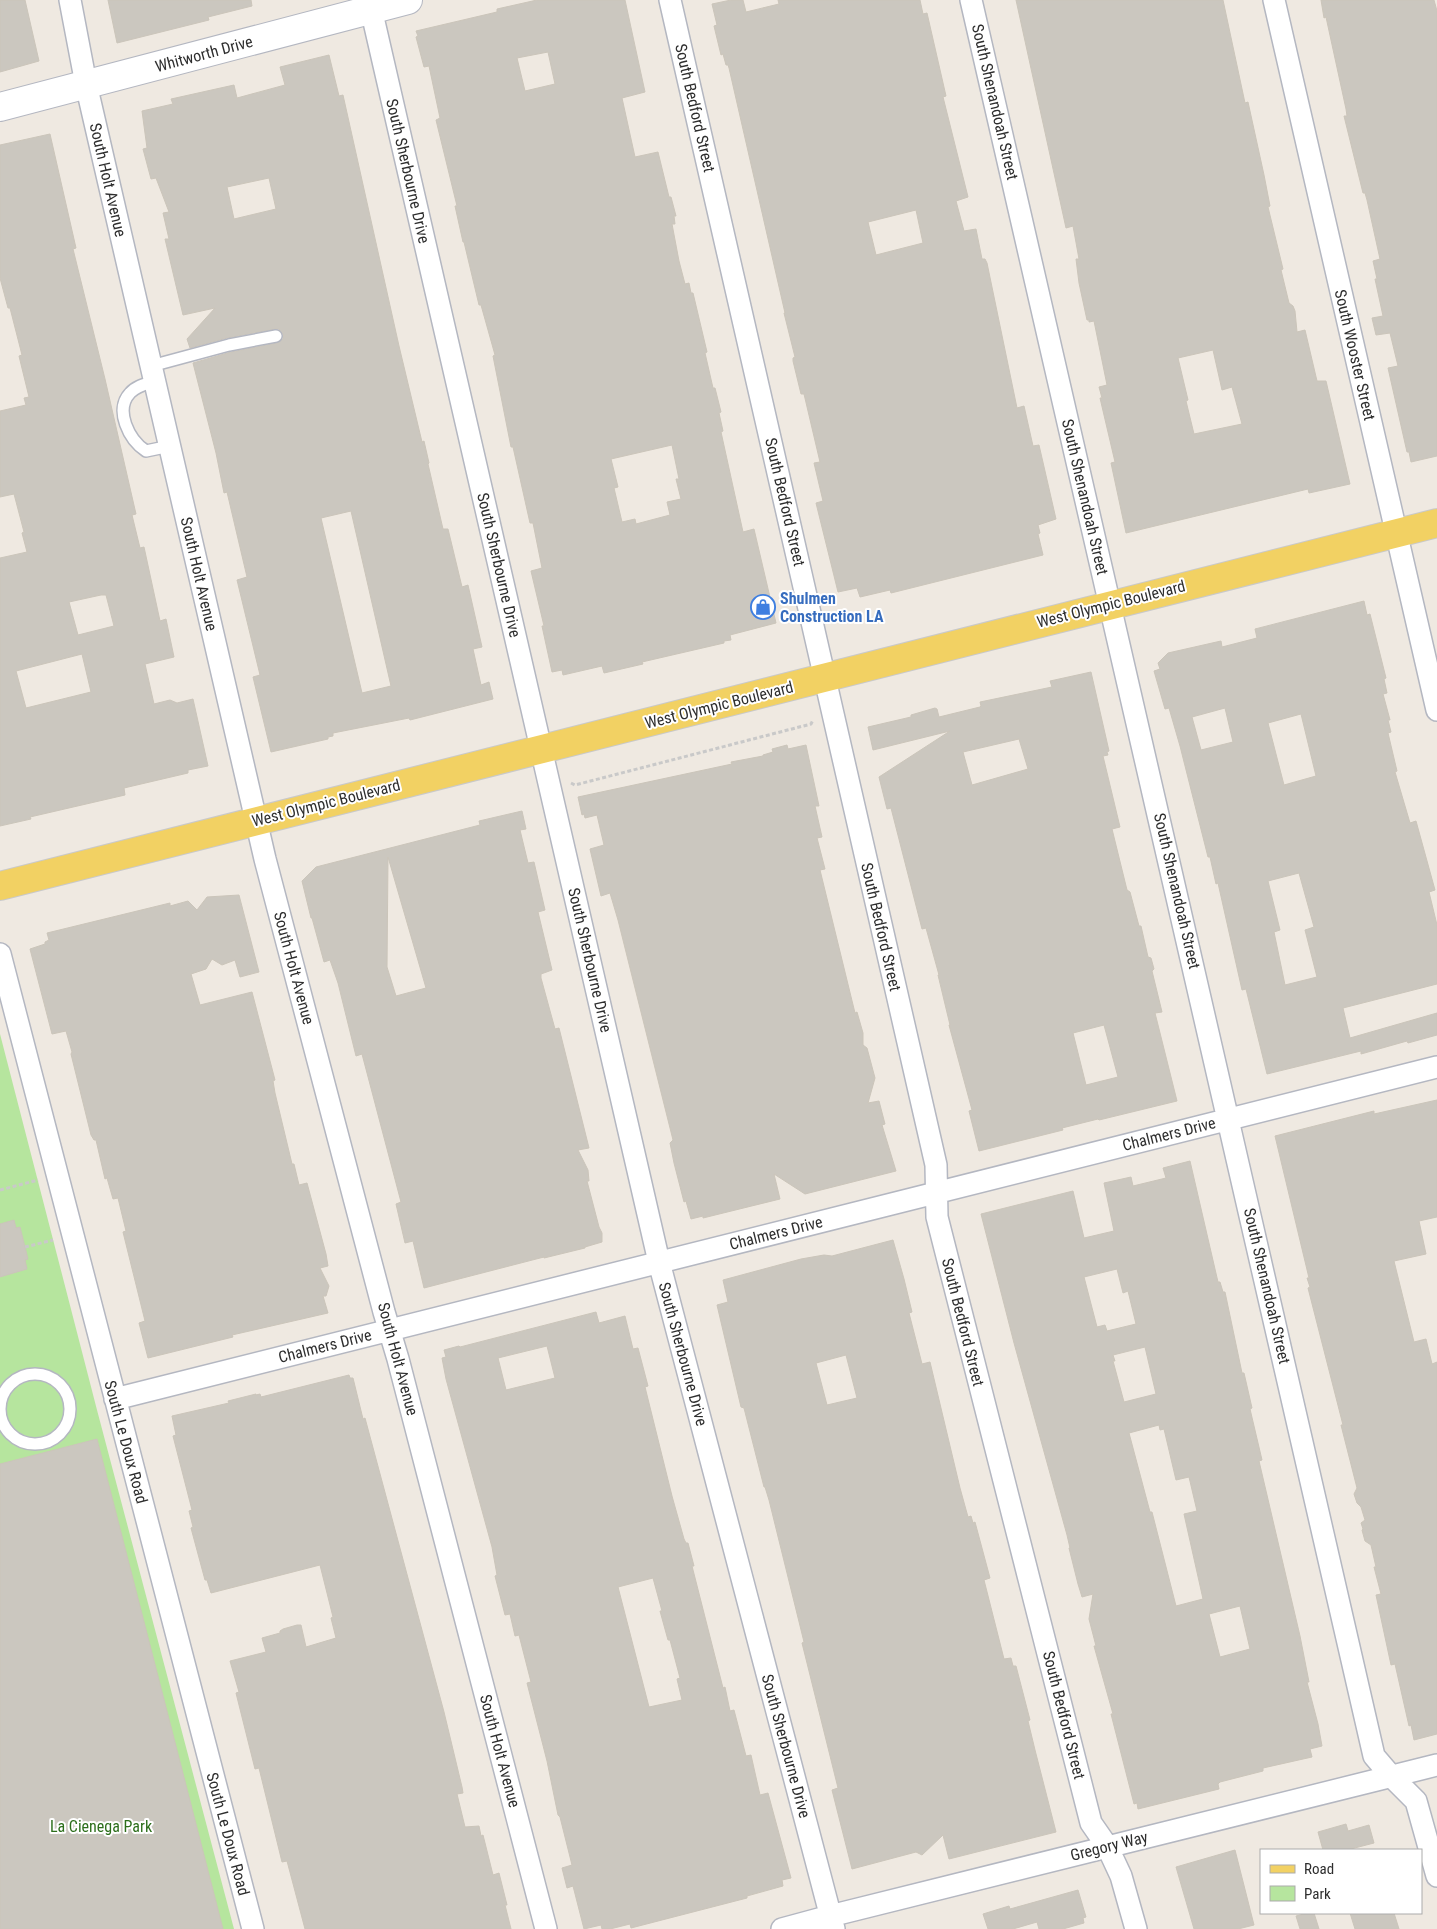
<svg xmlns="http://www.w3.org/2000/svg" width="1437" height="1929" font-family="'Roboto Condensed',sans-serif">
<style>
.green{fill:#b6e59e}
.building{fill:#cbc7bf;stroke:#cbc5ba;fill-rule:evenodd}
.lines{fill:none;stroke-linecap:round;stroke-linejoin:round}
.service-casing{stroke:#b4b7c1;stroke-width:14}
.minor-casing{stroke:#b4b7c1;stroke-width:24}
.tertiary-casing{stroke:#b4b7c1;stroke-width:30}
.primary-casing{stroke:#c9c9c9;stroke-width:30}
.path{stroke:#c9c9c9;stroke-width:3;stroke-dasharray:4 2.5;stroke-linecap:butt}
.service{stroke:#fff;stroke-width:11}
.minor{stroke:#fff;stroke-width:21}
.tertiary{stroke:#fff;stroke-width:28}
.primary{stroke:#f2d163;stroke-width:28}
.labels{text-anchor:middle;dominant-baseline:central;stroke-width:4;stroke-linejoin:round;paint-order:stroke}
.street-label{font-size:16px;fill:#2e2e2e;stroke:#fff}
.shop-label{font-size:16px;font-weight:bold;fill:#366cbe;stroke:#fff;text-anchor:start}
.park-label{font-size:16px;fill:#2c6e1b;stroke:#fff}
</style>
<rect width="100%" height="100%" fill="#efe9e1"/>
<path class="green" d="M0,1034L97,1410L234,1929H0Z"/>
<path class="building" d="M0,0H25L39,61L0,72Z
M108,0H251L252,6L208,17L209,20L117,43Z
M537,0H625L645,92L622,98L635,157L658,152L669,197H671L676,216H674L675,224H672L679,261L685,284L689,283L691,293H693L707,352L705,353L713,388H715L721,412L719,413L723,431L721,432L743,532L754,529L776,623L730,635L731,640L724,641V643L642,662L643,664L604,673L602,666L563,675L562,670L552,672L542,626H544L531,571L542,568L533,523H530L513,447H511L493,356L495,355L481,305H479L464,242H463L455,206H457L436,120L440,118L429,66L424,67L416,37L418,36L416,31L497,12V9ZM548,52L555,84L525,91L517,58ZM672,445L679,479H676L681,499L667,502L670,515L636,524L635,519L622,522L614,488L618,487L611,459Z
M731,0H743L746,12L779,4L778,0H920L923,14L927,13L946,96L943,97L968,197L956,201L964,231L976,229L982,259H985L987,263L1017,408L1024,406L1033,446L1039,445L1056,519L1038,525L1040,533L1038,534L1043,555L891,593L890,590L860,597L857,588L838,592L816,503L823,501L814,463L820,462L804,394H801L793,361V358L795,357L784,313H785L729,68L728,65H726L723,54L721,55L714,26L717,25L712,4ZM916,210L923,243L876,255L868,222Z
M1016,0H1223L1245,103L1248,102L1264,175L1270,206L1268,207L1283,269L1281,270L1289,303L1293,306L1295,311L1297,332L1305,330L1317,381H1326L1350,484L1309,493L1308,489L1126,533L1111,463L1115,462L1100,398H1102L1099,387L1107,385L1094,321L1089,322V320H1087L1079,283L1076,259H1079L1073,226L1066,228ZM1213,350L1222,390L1232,387L1242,424L1194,434L1186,401L1188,400L1178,358Z
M1321,0H1434L1437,11V456L1411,462L1409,452H1407L1388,368L1398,366L1390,333L1376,335L1372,318L1383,316L1375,279H1377L1373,261L1380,259L1367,200L1365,193H1363L1344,116H1347L1346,109L1326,17L1324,18Z
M329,55L339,96L343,95L399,346L422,442L424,441L429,463L428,464L443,529H448L462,587L468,585L482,647L473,649L481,685L489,682L493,699L410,720L409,718L333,733V736L328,737V739L271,752L253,677L260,675L237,580L247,577L227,492L224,493L216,453L193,363L231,352L277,343L283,339V334L279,329H275L227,338L190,348L187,339L215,308L183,315L165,239H169L163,213L169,212L156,178L151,179L143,149L147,148L142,111L173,104L171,99L234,85L237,98L285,85L280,67ZM269,178L276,209L234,219L227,187ZM351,511L391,686L362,693L321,518Z
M50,134L76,248L73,249L105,379L136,514L132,515L140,548L144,547L160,621L166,619L174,657L145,664L154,704L170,700L177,703L193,699L208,766L188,770V773L124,788L125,795L30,817L31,819L0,826V558L27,552L22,533L24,532L14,494L0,497V411L26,405L24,398L29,397L19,356L22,355L10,308H8L0,278V145ZM101,595H106L114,626L78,635L69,602ZM82,654L91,692L26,708L16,671Z
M1364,601L1367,615L1370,614L1386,678L1384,679L1387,693L1383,694L1390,720H1388L1391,732L1388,733L1397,771L1395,772L1410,823L1416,821L1435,890L1429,892L1437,925V984L1343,1008L1350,1038L1437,1013V1035L1408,1043L1407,1041L1361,1054V1051L1267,1074L1246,989L1242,990L1218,883L1216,884L1210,857H1208L1180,746L1169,708L1165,709L1154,671L1160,669L1158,663L1168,653L1221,641L1222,647L1257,638L1255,629ZM1225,708L1233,742L1201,750L1192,717ZM1301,714L1316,776L1284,785L1268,723ZM1299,873L1314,927L1305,930L1317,977L1285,985L1274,932L1280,930L1268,881Z
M1091,672L1109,751L1107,752L1108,755L1103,756L1120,827L1112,829L1127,890L1130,892L1139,926H1141L1148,957L1151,958L1154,969L1152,971L1162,1012L1155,1013L1177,1101L1099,1120L1098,1119L1062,1128L1063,1130L979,1151L969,1111L972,1110L949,1025H950L938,975H939L926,928L922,929L891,808L887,809L879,777L950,731L873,750L868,727L911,717V715L935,708L937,709L939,717L980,707L981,706L980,702L1052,687L1050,681ZM1019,739L1028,769L972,785L963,752ZM1104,1025L1118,1077L1086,1085L1073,1033Z
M787,745L788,749L806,745L819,806H815L822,837L817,838L825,869L820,870L855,1013L857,1012L863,1033V1045L867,1048L875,1078L868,1103L879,1101L885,1124L882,1125L896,1171L805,1194L774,1174L780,1199L703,1218V1216L691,1219L686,1201L684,1202L674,1163L670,1143L673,1140L618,920L610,893L601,896L590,849L604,845L597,815L585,818L584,814L582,815L578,797L732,764L731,762L763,756V755L773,752L772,749Z
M522,811L526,829L520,830L528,863L534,862L545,910L538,912L552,970L541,974V978L555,1029L559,1028L589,1148L578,1150L588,1170L589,1181H587L599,1227L602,1233V1242L585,1247V1248L544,1258V1257L424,1288L413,1241L405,1243L396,1204L401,1202L362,1054L356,1056L338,983L330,960L324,962L312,918H311L302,881L316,867L480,825L479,821ZM388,857L426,988L396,996L387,967Z
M239,895L259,972L240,977L235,960L222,965L212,959L206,969L191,974L200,1005L252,992L275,1080L273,1081L275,1093L292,1164H294L299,1185L307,1183L326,1254L328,1266L320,1268L329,1286L326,1296H323L328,1313L232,1335L233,1337L148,1358L139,1323L145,1321L123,1232L126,1231L118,1198L113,1199L107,1178L105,1179L96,1140H94L91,1135L71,1054L72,1052L66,1031L52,1034L30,949L45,944V942L49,940L47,933L170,903V906L188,901L197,910L207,897Z
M1437,1100V1217L1419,1221L1426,1254L1394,1261L1414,1342L1426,1339L1432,1364L1437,1362V1734L1414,1740L1411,1725L1409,1726L1395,1664L1391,1665L1376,1595L1381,1594L1374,1567H1376L1371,1545L1365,1541L1362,1530L1363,1529L1361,1523L1365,1520L1361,1507L1357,1503L1354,1494L1357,1488L1341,1425H1343L1308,1288L1310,1287L1307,1278H1309L1275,1136L1374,1111V1114Z
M1190,1161L1218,1282H1220L1223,1292H1225L1242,1373H1244L1252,1408L1250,1409L1262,1460L1259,1461L1300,1636L1309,1682H1307L1318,1724L1322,1746L1310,1749L1312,1757L1263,1768V1771L1220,1782L1218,1784L1219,1789L1138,1809L1137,1803L1134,1804L1111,1714H1113L1094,1646H1096L1089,1619L1093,1594L1082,1597L1078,1584L1069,1548H1070L1067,1535L1014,1343L981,1214L1073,1191L1084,1238L1114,1231L1104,1183L1131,1177L1133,1186L1166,1178L1163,1168ZM1117,1269L1123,1293L1128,1291L1136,1324L1107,1331L1105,1325L1097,1327L1084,1277ZM1145,1347L1156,1394L1124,1402L1113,1361H1115L1113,1355ZM1159,1425L1160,1430L1164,1429L1176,1480L1189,1477L1197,1511L1184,1514L1203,1599L1176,1606L1152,1512H1150L1129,1433ZM1240,1606L1250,1649L1220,1657L1209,1614Z
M14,1220L16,1228L20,1227L28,1259L25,1260L27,1269L0,1277V1224Z
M893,1240L904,1279L912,1312L909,1313L922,1364L930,1362L960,1488L968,1517L971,1516L973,1523L975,1522L990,1578L984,1580L1004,1659L1011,1658L1013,1666H1016L1030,1720L1028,1721L1035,1750L1056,1832L949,1859L943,1835L922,1855L916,1852L852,1869L832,1790L838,1788L805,1655L802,1643L804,1642L769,1500L765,1487H764L744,1408L741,1407L717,1305L728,1302L723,1280L801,1259L824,1255L832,1256ZM846,1355L857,1398L827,1405L816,1363Z
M596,1312L599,1323L625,1316L633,1349L638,1348L648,1386L645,1387L672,1496L684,1539L686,1543H688L694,1566H692L723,1688L725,1687L730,1711L734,1710L746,1756L751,1755L760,1795L768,1793L791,1878L782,1880L783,1886L747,1896V1898L631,1928L630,1924L610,1929H602L601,1925L584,1929L573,1886L567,1888L562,1868L572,1865L560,1817L558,1815L547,1761L527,1683L531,1682L519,1635L515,1636L510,1614L505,1615L495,1576L497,1575L492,1547L446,1379L442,1358L446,1357L444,1350L459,1346L460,1347ZM547,1346L555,1378L506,1390L498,1358ZM653,1578L662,1611H660L668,1640H670L680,1678L677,1679L682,1700L649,1707L618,1587Z
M349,1375L350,1378H353L363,1419L365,1418L444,1712L462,1787L463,1793L457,1794L465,1827L479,1826L481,1836L483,1835L493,1875L499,1873L507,1905H505L511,1929H305L287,1861L282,1862L259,1768L255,1769L236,1693L239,1692L230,1661L266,1652L262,1638L280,1633V1631L283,1629L297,1625H301L306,1647L336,1638L331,1618L333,1617L320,1565L211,1593L207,1580H205L191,1528L193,1527L189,1511L192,1510L173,1436L176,1435L172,1416L229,1403L228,1401L256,1394V1395L260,1394L261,1397Z
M97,1439L223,1929H0V1464Z
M1346,1824L1348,1831L1369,1825L1374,1843L1347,1850H1323L1318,1832Z
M1235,1850L1254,1925L1238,1929H1194L1176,1867Z
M1078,1890L1086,1917L1083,1918L1084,1923L1063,1929H1039L1037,1922L1013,1929H988L983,1914L1009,1906L1010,1909Z
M1308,1913H1314L1319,1929H1300L1296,1916Z
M1350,1913H1394L1399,1929H1355Z"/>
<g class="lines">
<defs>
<path id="service" d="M151,366L229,345L276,336
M155,381C146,384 136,386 130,393C114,410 129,440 146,451L170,446
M0 1409a35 35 0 1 1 70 0a35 35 0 1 1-70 0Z"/>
<path id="minor" d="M70,0L86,84L265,859L384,1312L398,1359L546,1929
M369,0L659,1262L834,1929
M670,0L936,1165L937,1217L1091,1823L1107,1846L1121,1876L1136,1929
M971,0L1374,1756L1392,1777L1416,1801L1437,1876
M1274,0L1437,710
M0,954L253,1929
M115,1399L1437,1067
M782,1929L830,1916L1437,1765"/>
<path id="tertiary" d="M0,107L408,0"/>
<path id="primary" d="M0,886L1437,523"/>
</defs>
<use href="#service" class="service-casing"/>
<use href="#minor" class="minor-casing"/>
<use href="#tertiary" class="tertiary-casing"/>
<use href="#primary" class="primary-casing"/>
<path class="path" d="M571,783L575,785L811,724L813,720
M0,1190L38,1180
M25,1247L53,1240"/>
<use href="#service" class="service"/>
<use href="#minor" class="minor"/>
<use href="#tertiary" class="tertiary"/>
<use href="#primary" class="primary"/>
</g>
<defs>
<symbol id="shop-ring" viewBox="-11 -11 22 22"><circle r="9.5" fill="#fff" stroke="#3f7fe0" stroke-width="1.5"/><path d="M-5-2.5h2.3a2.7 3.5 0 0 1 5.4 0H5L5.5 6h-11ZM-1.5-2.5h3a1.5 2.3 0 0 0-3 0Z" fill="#3f7fe0"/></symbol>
</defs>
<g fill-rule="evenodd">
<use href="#shop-ring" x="749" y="593" width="28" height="28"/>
</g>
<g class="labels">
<g class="street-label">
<text transform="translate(204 54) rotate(-15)">Whitworth Drive</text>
<text transform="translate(995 102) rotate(77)">South Shenandoah Street</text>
<text transform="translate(695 108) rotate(77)">South Bedford Street</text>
<text transform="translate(408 171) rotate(77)">South Sherbourne Drive</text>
<text transform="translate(108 180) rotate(77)">South Holt Avenue</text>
<text transform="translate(1355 355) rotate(77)">South Wooster Street</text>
<text transform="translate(1085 497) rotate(77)">South Shenandoah Street</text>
<text transform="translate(785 502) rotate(77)">South Bedford Street</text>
<text transform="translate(499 565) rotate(77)">South Sherbourne Drive</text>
<text transform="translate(199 574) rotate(77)">South Holt Avenue</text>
<text transform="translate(1111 604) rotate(-14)">West Olympic Boulevard</text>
<text transform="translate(719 705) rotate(-14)">West Olympic Boulevard</text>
<text transform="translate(326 803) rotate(-14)">West Olympic Boulevard</text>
<text transform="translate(1177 891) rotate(77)">South Shenandoah Street</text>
<text transform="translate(881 927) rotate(77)">South Bedford Street</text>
<text transform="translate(590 960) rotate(77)">South Sherbourne Drive</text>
<text transform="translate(294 968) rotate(75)">South Holt Avenue</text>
<text transform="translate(1169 1134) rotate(-14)">Chalmers Drive</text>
<text transform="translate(776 1233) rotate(-14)">Chalmers Drive</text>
<text transform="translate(1267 1286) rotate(77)">South Shenandoah Street</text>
<text transform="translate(963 1322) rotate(76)">South Bedford Street</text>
<text transform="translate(325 1346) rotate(-14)">Chalmers Drive</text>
<text transform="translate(683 1354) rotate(75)">South Sherbourne Drive</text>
<text transform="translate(398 1359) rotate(75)">South Holt Avenue</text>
<text transform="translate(126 1442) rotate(75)">South Le Doux Road</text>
<text transform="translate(1064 1715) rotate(76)">South Bedford Street</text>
<text transform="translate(786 1746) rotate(75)">South Sherbourne Drive</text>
<text transform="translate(500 1751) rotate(75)">South Holt Avenue</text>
<text transform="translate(228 1834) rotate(75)">South Le Doux Road</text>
<text transform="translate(1109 1846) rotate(-14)">Gregory Way</text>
</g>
<g class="shop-label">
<text x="780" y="598">Shulmen<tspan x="780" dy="18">Construction LA</tspan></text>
</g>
<g class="park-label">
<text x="101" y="1826">La Cienega Park</text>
</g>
</g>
<rect x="1260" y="1849" width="162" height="65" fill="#ffffff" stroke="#ababab"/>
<rect x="1270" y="1865" width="25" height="8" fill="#f2d163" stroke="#ababab"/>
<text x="1304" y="1874" font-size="15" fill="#2e2e2e">Road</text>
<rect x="1270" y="1886" width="25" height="15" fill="#b6e59e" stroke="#ababab"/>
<text x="1304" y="1899" font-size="15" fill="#2e2e2e">Park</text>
</svg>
